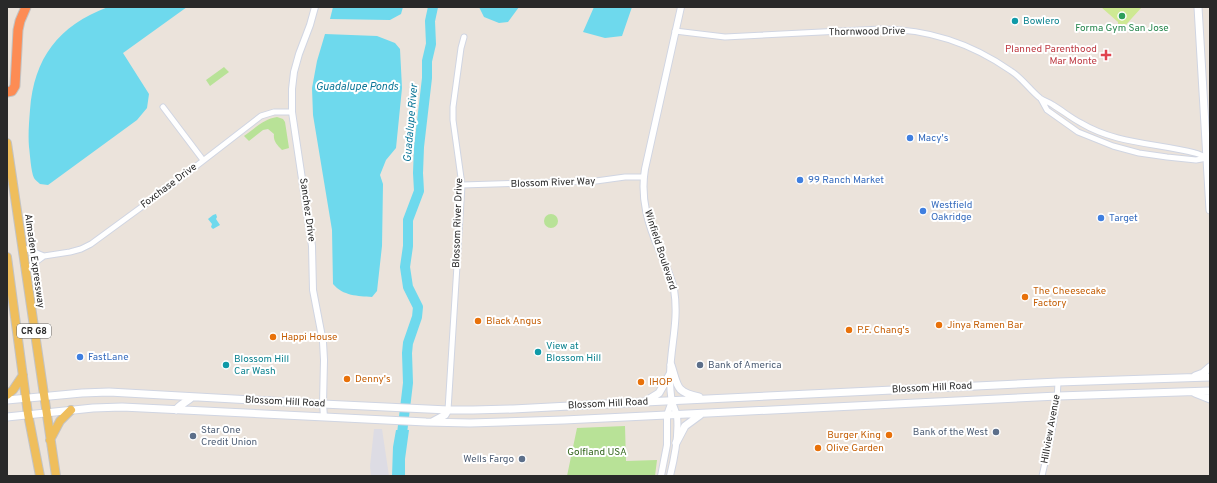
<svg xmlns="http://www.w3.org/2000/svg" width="1217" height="483" font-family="Overpass,sans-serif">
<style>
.industrial{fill:#dddce4}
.green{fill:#b8e297}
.pitch{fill:#cee993}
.water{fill:#6ed9ed}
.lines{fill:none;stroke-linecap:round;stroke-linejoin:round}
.river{stroke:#6ed9ed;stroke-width:10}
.minor-casing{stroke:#d0d5e2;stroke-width:7}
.tertiary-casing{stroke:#d0d5e2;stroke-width:8}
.secondary-casing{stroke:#d0d5e2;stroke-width:9}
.primary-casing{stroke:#c3c3c3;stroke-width:10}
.motorway-casing{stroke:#c3c3c3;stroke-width:11}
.minor{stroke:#fff;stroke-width:5}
.tertiary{stroke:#fff;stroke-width:6}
.secondary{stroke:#fff;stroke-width:7}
.primary{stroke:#efbe5c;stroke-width:8}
.motorway{stroke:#fd8c54;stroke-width:9}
.leisure-dot{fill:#2e9e5b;stroke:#fff;stroke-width:1.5}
.culture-dot{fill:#0f9aa8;stroke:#fff;stroke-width:1.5}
.health-dot{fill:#e0444e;stroke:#fff;stroke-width:1.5}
.shop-dot{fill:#3f7fe0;stroke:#fff;stroke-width:1.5}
.food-dot{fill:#e8710a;stroke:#fff;stroke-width:1.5}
.service-dot{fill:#5c6f8a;stroke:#fff;stroke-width:1.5}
.labels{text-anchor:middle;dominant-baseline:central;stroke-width:4;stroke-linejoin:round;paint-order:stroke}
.shield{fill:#fff;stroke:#696969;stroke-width:1}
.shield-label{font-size:9px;font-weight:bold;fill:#292929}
.culture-label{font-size:10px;fill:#0d838f;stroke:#fff;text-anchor:start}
.leisure-label{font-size:10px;fill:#27864d;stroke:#fff}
.street-label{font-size:10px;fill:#292929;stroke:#fff}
.health-label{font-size:10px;fill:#be3a42;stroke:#fff;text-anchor:end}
.shop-label{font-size:10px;fill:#366cbe;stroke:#fff;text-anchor:start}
.food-label{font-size:10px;fill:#c56008;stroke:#fff;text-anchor:start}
.service-label{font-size:10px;fill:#4e5e75;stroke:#fff;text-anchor:start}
.park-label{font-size:10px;fill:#31651a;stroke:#fff}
.water-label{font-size:11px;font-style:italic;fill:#0e7798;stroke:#fff}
</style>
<rect width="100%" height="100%" fill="#ebe3db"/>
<path class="industrial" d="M374,429H382L389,476H371L370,466Z"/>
<path class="green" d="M224,67L229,72L210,86L206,80Z
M277,117L283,119L285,122L289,148L282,150C277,145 273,141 274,134L268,129L263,130L249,141L244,136C255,128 264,119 277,117Z
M544 221a7 7 0 1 1 14 0a7 7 0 1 1-14 0Z
M625,426L626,461L657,460L655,476H567L577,428Z"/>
<path class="pitch" d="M1101,7H1142L1122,29L1118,25V22Z"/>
<path class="water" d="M108,7H187L123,53L149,94L147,108L137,120L48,185L40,184C38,182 35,180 34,178C31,172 30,154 29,147C28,135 29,123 30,110C34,58 58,26 108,7Z
M333,7H403L401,14L390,20L330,19Z
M479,7H519L508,22L499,23L484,17Z
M594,7H632L622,36L605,38L583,32Z
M325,34L377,36L395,43L400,49L402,88L396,148L386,160L380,175L383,184L382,246L377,291L372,297C358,296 343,296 333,284L332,230L313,115L312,88L317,61Z
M216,214L217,217L216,219L220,225L213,229L211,227L212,224L208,219L213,215Z
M396,430H409L405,459V476H392L393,447Z"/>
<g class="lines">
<path class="river" d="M401,442L408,383L407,353L408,343L417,317L418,307L408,287L405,267L408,246V220L419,191L418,173L419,147L427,78V61L431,44L430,21L433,7"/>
<defs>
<path id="minor" d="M675,31L725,37L881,29C929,29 971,43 1011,71C1022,78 1030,90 1040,98C1044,101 1049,102 1053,105C1063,111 1071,118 1081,123C1116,144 1156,143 1195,153C1200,154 1204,157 1209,158
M1041,99L1047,110L1078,132L1113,146L1139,153L1167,157L1196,160L1207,158
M163,107L203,160
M462,185L596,181L625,177H644
M22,247L44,256
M25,270L44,256L70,252L81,249L91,244L173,184L261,116L274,112H292
M448,410L462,185L453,120V107L461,48L464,37
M1042,476C1049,445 1057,414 1058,382"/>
<path id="tertiary" d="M315,7L310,25L299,54L294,72L292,89V112L312,246L313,290L323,342L324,360L323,404L324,417
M661,476L667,445V415L672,401
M670,476C675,456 679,436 677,416C676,411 673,406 672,401C670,393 670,382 670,374C671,343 679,320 674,289C671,276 665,264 660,252C648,225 640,198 645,169L681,7"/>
<path id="secondary" d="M1198,7L1210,210
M671,365C678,386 675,392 699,397
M1195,376L1203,373L1210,367
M1195,393L1210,399
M7,400L82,393L109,392L323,404L448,410H473L513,409L645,402L1058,382L1210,377
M646,401L659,393L670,374
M176,410C180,404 187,402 192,397
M7,417L93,408L122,407L426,422L470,423L564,420L1058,396L1210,391
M432,422L445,415L448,410
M676,443L685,426L700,415"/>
<path id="primary" d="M7,143L56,476
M7,257L28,414L40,476
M7,395L13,390L23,375
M50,440L60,421L71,410"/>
<path id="motorway" d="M7,92L12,91L15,86L18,30L20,21L26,7"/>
</defs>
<use href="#minor" class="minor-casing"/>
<use href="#tertiary" class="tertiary-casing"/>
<use href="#secondary" class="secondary-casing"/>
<use href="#primary" class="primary-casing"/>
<use href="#motorway" class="motorway-casing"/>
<use href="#minor" class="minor"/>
<use href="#tertiary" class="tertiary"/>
<use href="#secondary" class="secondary"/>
<use href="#primary" class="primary"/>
<use href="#motorway" class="motorway"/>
</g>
<circle class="leisure-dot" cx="1122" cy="16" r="4"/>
<g class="culture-dot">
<circle cx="1015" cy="21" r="4"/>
<circle cx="538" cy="352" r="4"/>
<circle cx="226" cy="365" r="4"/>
</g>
<path class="health-dot" d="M1104 49h4v4h4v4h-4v4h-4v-4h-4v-4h4z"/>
<g class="shop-dot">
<circle cx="910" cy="138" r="4"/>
<circle cx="800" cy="180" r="4"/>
<circle cx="923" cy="211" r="4"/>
<circle cx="1101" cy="218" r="4"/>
<circle cx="80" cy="357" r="4"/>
</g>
<g class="food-dot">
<circle cx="1025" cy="297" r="4"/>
<circle cx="478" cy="321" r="4"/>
<circle cx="939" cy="325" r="4"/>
<circle cx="849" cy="330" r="4"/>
<circle cx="273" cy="337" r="4"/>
<circle cx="347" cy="379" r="4"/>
<circle cx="641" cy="382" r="4"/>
<circle cx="889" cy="435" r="4"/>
<circle cx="818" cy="448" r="4"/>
</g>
<g class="service-dot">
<circle cx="700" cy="365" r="4"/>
<circle cx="996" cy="432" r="4"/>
<circle cx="193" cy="436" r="4"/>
<circle cx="522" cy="459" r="4"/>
</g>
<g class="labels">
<rect class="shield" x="17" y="324" width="34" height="14" rx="3"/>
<g class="shield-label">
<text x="34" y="331">CR G8</text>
</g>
<g class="culture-label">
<text x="1023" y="21">Bowlero</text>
<text x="546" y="346">View at<tspan x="546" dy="12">Blossom Hill</tspan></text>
<text x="234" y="359">Blossom Hill<tspan x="234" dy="12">Car Wash</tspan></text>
</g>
<g class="leisure-label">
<text x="1122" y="28">Forma Gym San Jose</text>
</g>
<g class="street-label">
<text transform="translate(867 32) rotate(-1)">Thornwood Drive</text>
<text transform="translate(553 183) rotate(-2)">Blossom River Way</text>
<text transform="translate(169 186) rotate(-37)">Foxchase Drive</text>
<text transform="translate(307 210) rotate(82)">Sanchez Drive</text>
<text transform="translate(458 223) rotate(-88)">Blossom River Drive</text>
<text transform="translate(660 250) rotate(72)">Winfield Boulevard</text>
<text transform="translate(34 261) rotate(82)">Almaden Expressway</text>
<text transform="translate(932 388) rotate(-3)">Blossom Hill Road</text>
<text transform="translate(285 402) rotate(3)">Blossom Hill Road</text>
<text transform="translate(608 404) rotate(-3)">Blossom Hill Road</text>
<text transform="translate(1051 429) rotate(-80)">Hillview Avenue</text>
</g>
<g class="health-label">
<text x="1097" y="49">Planned Parenthood<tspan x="1097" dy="12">Mar Monte</tspan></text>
</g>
<g class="shop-label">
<text x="918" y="138">Macy's</text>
<text x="808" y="180">99 Ranch Market</text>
<text x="931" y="205">Westfield<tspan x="931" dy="12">Oakridge</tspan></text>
<text x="1109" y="218">Target</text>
<text x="88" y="357">FastLane</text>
</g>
<g class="food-label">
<text x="1033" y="291">The Cheesecake<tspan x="1033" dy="12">Factory</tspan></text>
<text x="486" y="321">Black Angus</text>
<text x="947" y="325">Jinya Ramen Bar</text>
<text x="857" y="330">P.F. Chang's</text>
<text x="281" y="337">Happi House</text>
<text x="355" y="379">Denny's</text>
<text x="649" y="382">IHOP</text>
<text x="881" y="435" text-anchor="end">Burger King</text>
<text x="826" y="448">Olive Garden</text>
</g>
<g class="service-label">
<text x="708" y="365">Bank of America</text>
<text x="201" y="430">Star One<tspan x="201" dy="12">Credit Union</tspan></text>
<text x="988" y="432" text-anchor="end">Bank of the West</text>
<text x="514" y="459" text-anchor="end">Wells Fargo</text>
</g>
<g class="park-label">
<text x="597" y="452">Golfland USA</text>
</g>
<g class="water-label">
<text x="357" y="87">Guadalupe Ponds</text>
<text transform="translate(411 123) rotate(-85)">Guadalupe River</text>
</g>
</g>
<rect width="1217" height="483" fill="none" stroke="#292929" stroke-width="16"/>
</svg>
